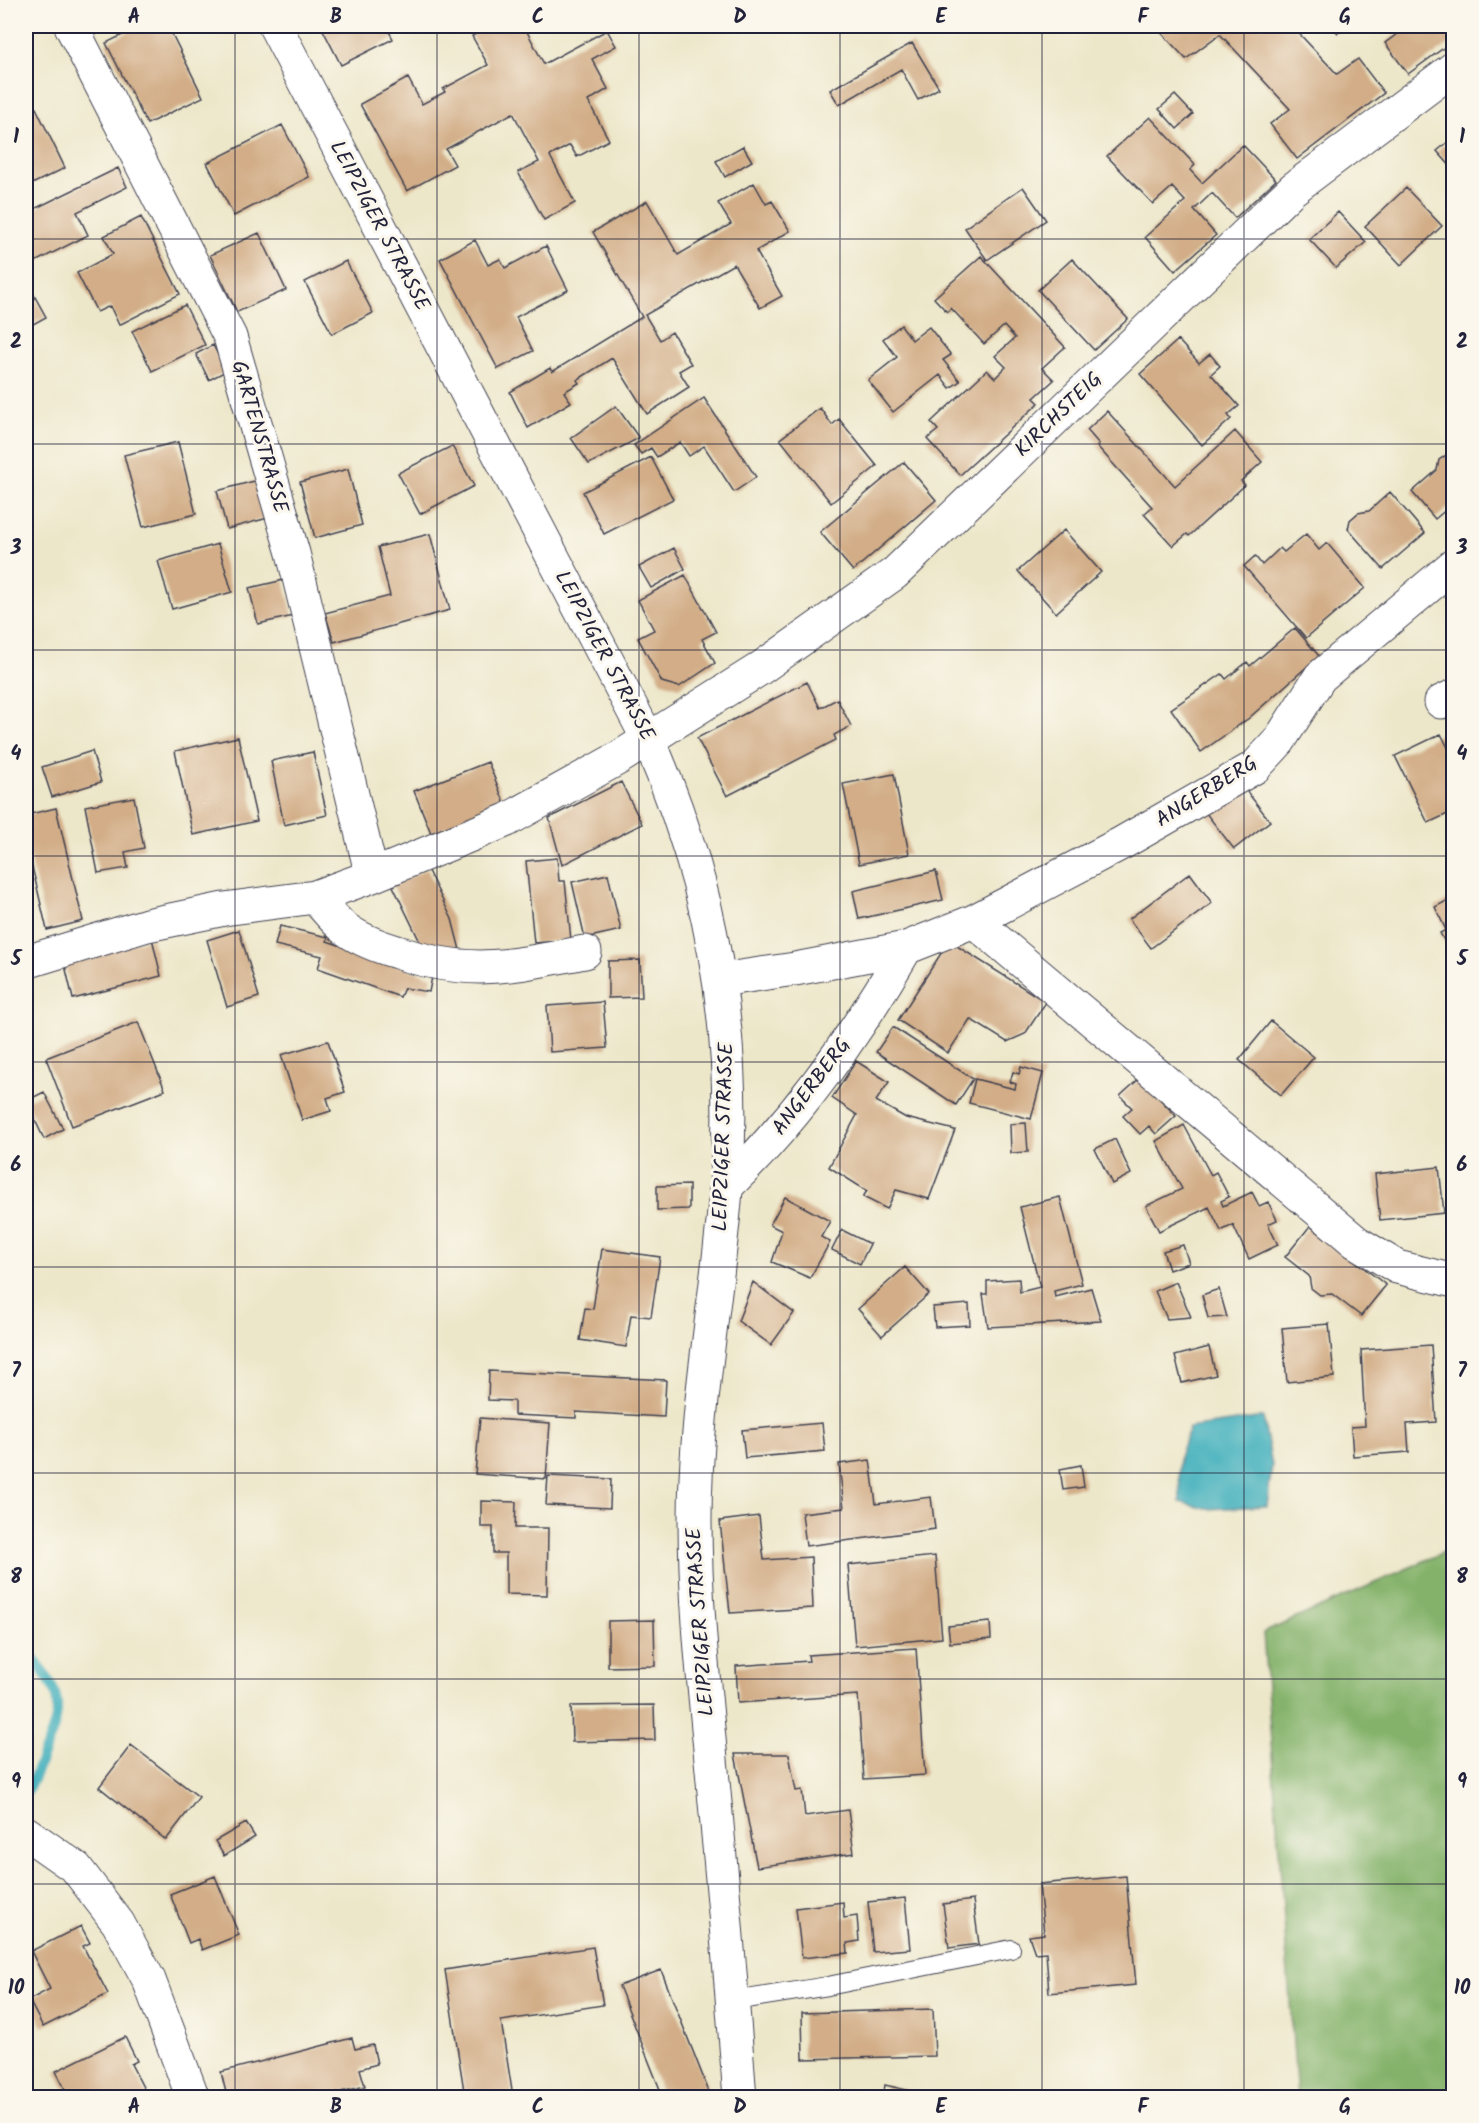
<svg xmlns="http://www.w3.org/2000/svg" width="1479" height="2123" font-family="Kalam,sans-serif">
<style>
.forest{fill:#84b26a;stroke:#536a52;stroke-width:1.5}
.water{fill:#40afbc;stroke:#31687c;stroke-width:1.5}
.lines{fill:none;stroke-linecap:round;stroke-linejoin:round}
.stream{stroke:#40afbc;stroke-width:10}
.building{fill:#d2ad87}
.service-casing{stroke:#404050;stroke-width:20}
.minor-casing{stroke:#404050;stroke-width:35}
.tertiary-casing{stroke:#404050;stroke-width:35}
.service{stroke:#fff;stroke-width:18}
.minor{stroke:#fff;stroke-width:33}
.tertiary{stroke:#fff;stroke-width:33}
.grid{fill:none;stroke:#22223b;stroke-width:1.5;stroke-opacity:0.55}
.labels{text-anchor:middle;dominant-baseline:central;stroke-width:6;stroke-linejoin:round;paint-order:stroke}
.street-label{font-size:21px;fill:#22223b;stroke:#fbf7ec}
.neatline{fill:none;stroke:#22223b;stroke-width:2}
.grid-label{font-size:20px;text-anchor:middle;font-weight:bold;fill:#22223b}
</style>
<rect width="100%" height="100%" fill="#fbf7ec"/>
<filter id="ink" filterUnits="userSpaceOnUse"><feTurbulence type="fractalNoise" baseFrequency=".0167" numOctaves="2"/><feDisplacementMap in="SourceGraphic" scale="12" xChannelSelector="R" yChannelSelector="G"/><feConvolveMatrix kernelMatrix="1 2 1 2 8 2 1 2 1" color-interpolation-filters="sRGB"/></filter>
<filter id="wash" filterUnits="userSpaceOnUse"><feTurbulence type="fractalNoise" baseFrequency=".008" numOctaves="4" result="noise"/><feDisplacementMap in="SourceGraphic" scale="24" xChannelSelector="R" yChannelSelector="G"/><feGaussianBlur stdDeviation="1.35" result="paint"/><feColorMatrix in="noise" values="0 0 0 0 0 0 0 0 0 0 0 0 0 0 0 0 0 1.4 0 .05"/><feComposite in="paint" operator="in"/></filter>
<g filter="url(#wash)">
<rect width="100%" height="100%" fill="#ede7ca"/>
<path class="forest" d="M1453,1548V2097H1297L1263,1633Z"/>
<path class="water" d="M1263,1417L1272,1465L1267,1506L1206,1509L1180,1502L1179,1457L1189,1428Z"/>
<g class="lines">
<path class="stream" d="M26,1649C58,1690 67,1700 45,1750C39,1764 34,1780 26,1793"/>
</g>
<g id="blocks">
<path class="building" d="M141,26H168L203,97L147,124L106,43Z
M321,26H386L393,39L341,65Z
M491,26H524L544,64L607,30L616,46L592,59L608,89L588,101L609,140L577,157L570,145L550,156L575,203L544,220L518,172L539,162L513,113L446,149L455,165L407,191L360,104L408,78L422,104L445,92L443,89L488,65L472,36Z
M1155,26H1292L1337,74L1358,59L1384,93L1297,159L1270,124L1290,109L1220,34L1186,59Z
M1331,26H1347L1338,33Z
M1408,26H1442L1453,41L1408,74L1385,43Z
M912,43L939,88L918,100L901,69L839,105L830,90Z
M1175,95L1193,114L1177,129L1159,109Z
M36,108L65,168L26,187V113Z
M1150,117L1195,165L1190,170L1202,183L1243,145L1276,180L1235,218L1212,193L1194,210L1216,235L1175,271L1145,237L1185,201L1172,187L1153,204L1107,156Z
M282,125L309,177L234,216L207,163Z
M1454,137V170L1437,151Z
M743,146L752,161L725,177L716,161Z
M118,168L127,187L77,212L88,235L33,263L26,248V213Z
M754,183L766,204L772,201L790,231L756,251L782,296L760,308L734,264L645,315L660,340L672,332L691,364L679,371L689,387L647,414L612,358L577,380L579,383L564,392L571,402L528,428L510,392L550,368L552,372L642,317L593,232L647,201L678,255L731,224L718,203Z
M1023,187L1046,220L987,260L965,228Z
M1406,188L1442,226L1401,265L1365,226Z
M1338,212L1366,242L1336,268L1309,239Z
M141,217L180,294L119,325L110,306L97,312L77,273L113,254L104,236Z
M259,233L286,290L237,312L210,255Z
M475,240L488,265L500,259L505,268L546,246L568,290L516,317L533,351L498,369L440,259Z
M981,256L1065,347L1042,368L1054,380L1034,398L1039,403L960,475L927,439L938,430L931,422L987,370L995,378L1006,367L995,356L1015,338L1004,326L984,344L951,308L947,312L934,298Z
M1072,259L1128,319L1094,350L1038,290Z
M346,261L373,313L332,334L305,282Z
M29,286L46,317L26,328V288Z
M185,305L205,345L152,371L132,331Z
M901,325L912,340L929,327L951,355L943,360L960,381L950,388L940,375L893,412L868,380L897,357L883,339Z
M1178,340L1199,363L1210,354L1220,366L1211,374L1239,406L1228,415L1231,419L1202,445L1140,374Z
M213,345L226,371L209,380L196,354Z
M704,398L756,477L734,492L704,446L689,456L680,442L657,457L651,448L641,454L634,445Z
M616,406L639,438L589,464L571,438Z
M820,408L832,425L839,419L877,466L831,503L780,439Z
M1107,411L1175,486L1235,431L1262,462L1241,481L1245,485L1189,536L1187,534L1173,546L1144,514L1152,507L1097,446L1099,444L1087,430Z
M178,442L196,514L143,527L124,455Z
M452,446L474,486L420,514L398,473Z
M1454,450V503L1435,519L1412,492L1437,470L1439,460Z
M651,457L673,499L604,534L583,492Z
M904,462L936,500L853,571L820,532Z
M348,469L362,525L315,538L300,482Z
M258,480L268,518L227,529L217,491Z
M1390,492L1425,533L1383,569L1348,529L1350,520L1358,513L1369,511Z
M1064,530L1101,572L1056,613L1018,571Z
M430,534L450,610L334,642L325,613L390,596L378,547Z
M1306,534L1319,550L1327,543L1365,588L1306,638L1244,566L1255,556L1262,565L1280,548L1284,552Z
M218,544L232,592L172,609L158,561Z
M674,548L685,569L651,588L639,567Z
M685,575L716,632L702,639L715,663L679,687L662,682L638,638L654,630L638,600Z
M284,580L293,616L258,624L249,588Z
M1295,628L1319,656L1249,718L1201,752L1171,709L1222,674L1226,679L1247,662L1250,666Z
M807,682L820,708L837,699L851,726L834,735L836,740L727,796L697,738Z
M1441,734L1454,759V811L1428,823L1395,756Z
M238,737L257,821L193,835L175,751Z
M92,751L101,782L52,797L42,767Z
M313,752L327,815L284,825L271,761Z
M488,762L505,804L431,833L414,791Z
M894,774L909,854L859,864L843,784Z
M621,782L642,824L562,865L549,818Z
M1241,784L1270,821L1234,849L1205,812Z
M134,797L144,848L125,852L128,868L98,873L85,806Z
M56,808L83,921L47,930L26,841V815Z
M557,858L559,881H565L571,940L534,943L526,861Z
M427,869L452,919L460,950H424L393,886Z
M936,871L943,900L859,919L853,891Z
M1190,873L1212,903L1151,948L1129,919Z
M608,874L621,930L585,938L572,882Z
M1454,897V958L1440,933L1446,930L1435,907Z
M280,926L328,937L327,941L432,977L429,992L404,988L400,997L318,968L322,956L275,945Z
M239,930L259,997L227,1007L207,940Z
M152,938L161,976L73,999L64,961Z
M949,941L1046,1002L1025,1034L1007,1042L970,1019L948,1053L898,1020Z
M640,960L642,997L608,998V961Z
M603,1002L607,1048L550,1052L547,1006Z
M1271,1021L1314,1057L1281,1095L1239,1060Z
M138,1022L165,1090L72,1126L46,1058Z
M893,1027L973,1079L956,1105L876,1052Z
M328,1041L345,1092L327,1098L331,1111L302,1120L281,1055Z
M856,1061L889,1082L876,1101L906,1118L955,1130L929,1199L896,1190L887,1209L863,1197L867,1191L829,1167L857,1115L832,1098Z
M1021,1067L1043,1073L1031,1119L969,1103L975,1079L1015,1089L1016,1084L1010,1082L1013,1072L1019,1074Z
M1140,1078L1176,1116L1156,1134L1149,1126L1140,1134L1123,1116L1132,1108L1120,1096Z
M44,1092L63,1129L44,1139L26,1101Z
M1026,1123L1028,1152L1011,1153L1010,1124Z
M1184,1125L1211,1175L1216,1172L1229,1197L1221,1201L1223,1206L1252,1192L1259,1206L1268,1202L1277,1220L1268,1224L1278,1245L1249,1259L1233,1225L1221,1231L1209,1207L1159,1231L1146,1206L1182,1189L1156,1141Z
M1115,1139L1131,1174L1112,1184L1095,1149Z
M1439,1167L1444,1213L1380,1220L1375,1174Z
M689,1185V1209L657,1210V1186Z
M785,1197L830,1221L821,1237L830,1242L810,1278L772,1262L782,1231L770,1225Z
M1060,1197L1082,1284L1054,1291L1055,1297L1091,1288L1101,1321L988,1327L983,1294H987V1281L1019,1279L1020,1292L1040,1287L1020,1207Z
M1310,1226L1386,1285L1361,1316L1332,1294L1320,1295L1311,1288L1309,1276L1285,1257Z
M842,1230L870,1244L860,1264L832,1250Z
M1183,1245L1189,1263L1169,1270L1163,1251Z
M602,1249L660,1257L651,1317L631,1315L626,1347L580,1340L585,1308L593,1309Z
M905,1267L929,1294L882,1336L858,1309Z
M753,1282L794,1313L771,1345L738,1321Z
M1176,1282L1191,1317L1167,1319L1155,1291Z
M1219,1289L1227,1317L1208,1318L1202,1295Z
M969,1304L970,1325L935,1327L933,1307Z
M1329,1324L1334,1377L1287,1382L1282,1328Z
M1431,1345L1436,1422L1407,1424L1409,1452L1353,1456L1351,1427L1365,1426L1361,1350Z
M1209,1347L1216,1375L1182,1383L1175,1356Z
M489,1371L666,1380L664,1417L576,1412V1418L514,1415V1401L488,1400Z
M480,1418L550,1423L546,1479L475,1474Z
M822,1423L825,1451L745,1458L742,1430Z
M870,1460L876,1504L931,1497L935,1529L806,1546L802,1513L844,1508L839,1464Z
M1081,1465L1084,1487L1063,1490L1060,1469Z
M548,1476L611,1479L610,1508L546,1505Z
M481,1501L516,1502L515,1528H548L547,1595L506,1594V1553H493V1527H481Z
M759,1516L764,1560L811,1557L813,1608L730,1613L720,1521Z
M935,1556L942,1638L855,1646L848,1565Z
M654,1620L655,1666L608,1667V1621Z
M990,1622L991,1639L950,1643L948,1626Z
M916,1648L925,1775L864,1779L858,1695L738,1703L736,1666L809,1661L808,1655Z
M654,1705L655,1740L572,1742L571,1706Z
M131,1745L199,1797L166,1840L99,1787Z
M735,1754H789L796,1791L802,1790L805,1816L848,1810L854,1853L757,1867Z
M246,1823L255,1837L224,1856L215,1841Z
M215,1876L239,1935L202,1950L198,1939L189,1943L170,1894Z
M1126,1876L1136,1985L1049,1993L1046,1952L1035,1953L1029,1936L1044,1934L1039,1884Z
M905,1898L910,1949L873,1952L868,1902Z
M973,1900L979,1944L949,1948L943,1904Z
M843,1902L844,1918L857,1916L859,1941L847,1943L848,1953L802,1958L796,1908Z
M81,1926L90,1943L83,1946L108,1994L43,2027L29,2000L50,1989L31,1951Z
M593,1947L603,2005L501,2021L513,2097H465L445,1970Z
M661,1970L711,2097H663L619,1986Z
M933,2009L935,2056L803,2059L802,2013Z
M125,2037L137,2061L131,2064L148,2097H89L87,2093L78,2097H69L56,2071Z
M352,2038L355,2049L373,2045L377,2064L360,2069L365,2086L321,2097H227L221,2072Z
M885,2085L928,2095L927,2097H883Z"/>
</g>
</g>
<g filter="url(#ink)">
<use href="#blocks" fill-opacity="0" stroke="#404050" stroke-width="1.5"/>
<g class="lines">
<defs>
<path id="service" d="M734,2001L828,1986L1011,1949"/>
<path id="minor" d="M71,26L230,337L293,553L372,876
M1441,702L1454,696
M315,897C325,908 335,922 347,930C361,940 380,947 397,952C471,977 511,966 585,952
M974,921L1122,843L1255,767L1279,741L1320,677L1454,565
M26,962L147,925L224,909L315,897L372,876L507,820L617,759L758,670L895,573L1293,189L1454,68
M720,980L795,969L906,948L974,921L1356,1242L1397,1267L1454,1281
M726,1187C798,1117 856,1035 906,948
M26,1833L76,1868L118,1923L149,1980L193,2098"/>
<path id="tertiary" d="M275,26L648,739C712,881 738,1034 726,1190C717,1300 695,1409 695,1519C695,1607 705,1694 713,1781C723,1887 732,1992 740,2098"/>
</defs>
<use href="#service" class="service-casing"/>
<use href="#minor" class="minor-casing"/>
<use href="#tertiary" class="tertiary-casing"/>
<use href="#service" class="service"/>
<use href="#minor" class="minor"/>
<use href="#tertiary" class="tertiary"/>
</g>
</g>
<path class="grid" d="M235,26V2098M437,26V2098M639,26V2098M840,26V2098M1042,26V2098M1244,26V2098M26,239H1454M26,444H1454M26,650H1454M26,856H1454M26,1062H1454M26,1267H1454M26,1473H1454M26,1679H1454M26,1884H1454"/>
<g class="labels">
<g class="street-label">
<text transform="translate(379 226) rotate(62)">LEIPZIGER STRASSE</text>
<text transform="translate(1059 415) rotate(-44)">KIRCHSTEIG</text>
<text transform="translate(259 437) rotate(74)">GARTENSTRASSE</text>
<text transform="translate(604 656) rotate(62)">LEIPZIGER STRASSE</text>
<text transform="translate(1207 792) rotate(-32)">ANGERBERG</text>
<text transform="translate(812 1087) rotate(-53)">ANGERBERG</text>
<text transform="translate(724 1137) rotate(-88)">LEIPZIGER STRASSE</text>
<text transform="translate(701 1622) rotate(-94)">LEIPZIGER STRASSE</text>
</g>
</g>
<rect width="1479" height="2123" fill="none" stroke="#fbf7ec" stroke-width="66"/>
<rect x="33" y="33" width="1413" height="2057" class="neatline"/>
<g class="grid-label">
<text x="134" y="23">A</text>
<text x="336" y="23">B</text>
<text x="538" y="23">C</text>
<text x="740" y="23">D</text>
<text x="941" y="23">E</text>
<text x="1143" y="23">F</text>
<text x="1345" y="23">G</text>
<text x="16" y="143">1</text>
<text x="1462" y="143">1</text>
<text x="16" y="348">2</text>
<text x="1462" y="348">2</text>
<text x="16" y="554">3</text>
<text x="1462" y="554">3</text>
<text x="16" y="760">4</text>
<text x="1462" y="760">4</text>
<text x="16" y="965">5</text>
<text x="1462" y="965">5</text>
<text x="16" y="1171">6</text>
<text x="1462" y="1171">6</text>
<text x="16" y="1377">7</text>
<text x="1462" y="1377">7</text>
<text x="16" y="1583">8</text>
<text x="1462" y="1583">8</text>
<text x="16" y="1788">9</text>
<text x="1462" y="1788">9</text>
<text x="16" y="1994">10</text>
<text x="1462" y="1994">10</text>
<text x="134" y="2113">A</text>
<text x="336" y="2113">B</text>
<text x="538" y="2113">C</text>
<text x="740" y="2113">D</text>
<text x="941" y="2113">E</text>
<text x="1143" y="2113">F</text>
<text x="1345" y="2113">G</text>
</g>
</svg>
